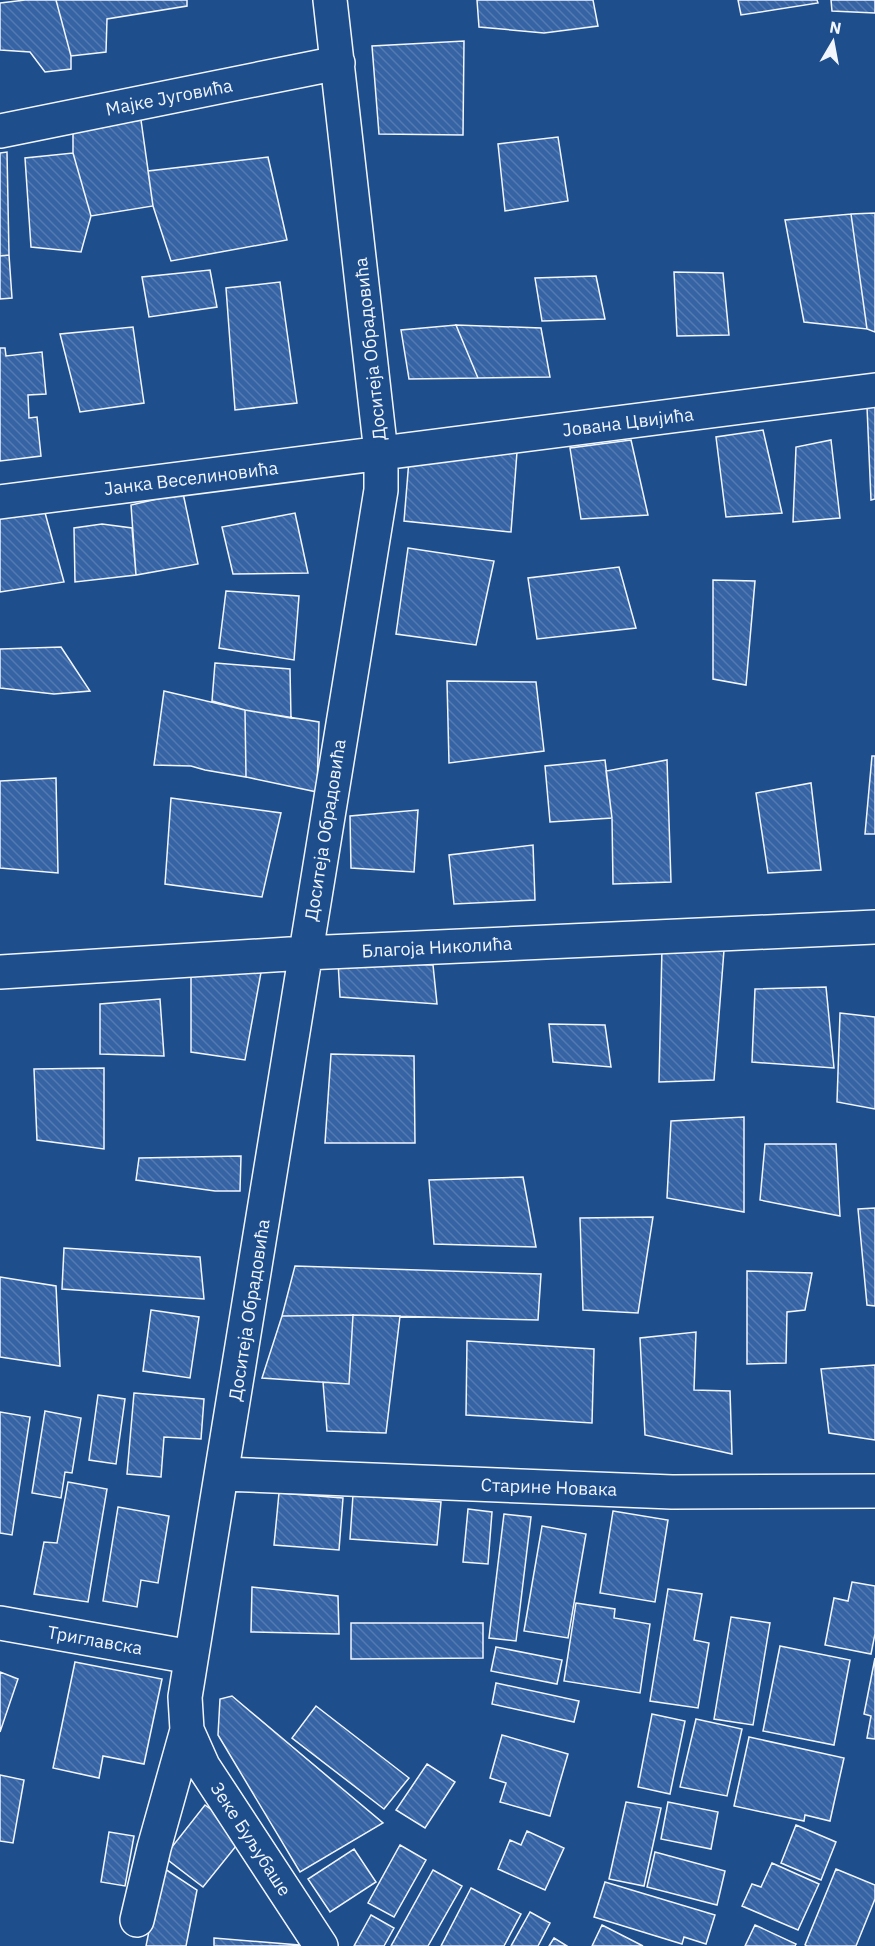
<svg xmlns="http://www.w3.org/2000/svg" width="875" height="1946" font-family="'IBM Plex Sans',sans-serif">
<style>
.building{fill:url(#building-back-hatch);stroke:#f2f6ff;stroke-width:1.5}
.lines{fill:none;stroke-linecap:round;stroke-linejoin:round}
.minor-casing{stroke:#f2f6ff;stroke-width:36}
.minor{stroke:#1f4e8c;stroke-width:33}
.labels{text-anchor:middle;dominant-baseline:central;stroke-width:4.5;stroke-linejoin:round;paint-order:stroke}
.street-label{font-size:18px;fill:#f2f6ff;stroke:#1f4e8c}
</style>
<defs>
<pattern id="building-back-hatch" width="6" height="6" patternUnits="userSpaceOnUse" patternTransform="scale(1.5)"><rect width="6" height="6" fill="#3563a3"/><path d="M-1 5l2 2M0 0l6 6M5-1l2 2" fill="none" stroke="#537ab1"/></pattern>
</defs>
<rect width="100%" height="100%" fill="#1f4e8c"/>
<path class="building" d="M25,0H56L71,56V69L45,72L30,52L0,50V3Z
M56,0H187V6L107,19L106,52L71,56Z
M477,0H593L598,26L544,33L479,27Z
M738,0H817L818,3L741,15Z
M831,0H875V13L832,11Z
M464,41L463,135L379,134L372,46Z
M141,120L153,206L91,216L73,153V131Z
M558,137L568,201L505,211L498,144Z
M7,152L9,255L0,256V153Z
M73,153L91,216L81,252L31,247L25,158Z
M268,157L287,240L171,261L153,206L148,171Z
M875,213V332L867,329L851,214Z
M851,214L867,329L804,322L785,220Z
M9,255L12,298L0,299V256Z
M210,270L217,307L149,317L142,277Z
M674,272L723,273L729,335L677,336Z
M596,276L605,319L542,321L535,278Z
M280,282L297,403L235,410L226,288Z
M456,325L478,378L409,379L401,330Z
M456,325L541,328L550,377L478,378Z
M133,327L144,403L80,412L60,334Z
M0,348H5L6,356L42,352L46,394L28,395L29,418L37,417L41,456L0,461Z
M875,406V499L871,500L867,407Z
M763,430L782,513L726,517L716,437Z
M631,440L648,515L581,519L570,448Z
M831,440L840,518L793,522L796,447Z
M517,452L511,532L404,521L409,460Z
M183,493L198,564L136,575L131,505Z
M44,509L64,582L0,592V514Z
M295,513L308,573L233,574L222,527Z
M102,524L132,528L136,575L75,582L74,528Z
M408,548L494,561L476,645L396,634Z
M619,567L636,628L537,639L528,578Z
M713,580L755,581L746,685L713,679Z
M226,591L299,596L294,660L219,648Z
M61,647L90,691L54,694L0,688V649Z
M215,663L290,669L291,718L245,710L212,701Z
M447,681L536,682L544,751L449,763Z
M164,691L245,710L246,777L205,770L191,766L154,765Z
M245,710L319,722L317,792L246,777Z
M872,756H875V834H865Z
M605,760L612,818L550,822L545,766Z
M667,760L671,882L613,884L612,818L606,771Z
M56,778L58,873L0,868V781Z
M811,783L821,870L768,873L756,793Z
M171,798L281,813L262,897L165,884Z
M418,810L414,872L351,868L350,816Z
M533,845L535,900L454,904L449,855Z
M662,947L724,950L714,1080L659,1082Z
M338,961L433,965L437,1004L340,997Z
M191,967H262L245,1060L191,1052Z
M826,987L834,1068L752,1062L755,989Z
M160,999L164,1056L100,1054V1004Z
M840,1013L875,1017V1109L837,1102Z
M549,1024L605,1025L611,1067L553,1062Z
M331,1054L414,1056L415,1143H325Z
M104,1068V1149L37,1140L34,1069Z
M744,1117V1212L667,1198L671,1121Z
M765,1144H836L840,1216L760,1200Z
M241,1156L240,1191H215L136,1180L139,1158Z
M523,1177L536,1247L434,1244L429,1180Z
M875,1208V1306L867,1305L858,1209Z
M653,1217L638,1313L583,1310L580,1218Z
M64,1248L200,1257L204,1299L62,1289Z
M295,1266L541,1274L538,1320L353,1315L282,1316Z
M747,1271L812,1273L805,1310L787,1312L786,1363L747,1364Z
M0,1277L56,1286L60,1366L0,1357Z
M151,1310L199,1317L190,1378L143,1371Z
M353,1315L349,1384L262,1378L282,1316Z
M353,1315L400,1316L386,1433L327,1431L323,1382L349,1384Z
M696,1332L694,1390L730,1391L732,1454L645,1435L640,1338Z
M467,1341L594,1349L592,1423L466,1415Z
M875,1365V1440L829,1433L821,1369Z
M134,1393L204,1399L201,1439L164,1437L161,1477L127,1474Z
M98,1395L125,1399L116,1464L89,1460Z
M45,1411L81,1418L72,1473L65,1472L61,1498L32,1493Z
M0,1412L30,1417L12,1535L0,1533Z
M68,1482L107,1489L88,1602L34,1594L44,1542L57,1543Z
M279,1493L343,1498L339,1550L274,1545Z
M353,1495L441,1502L437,1545L350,1539Z
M118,1507L169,1516L158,1583L141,1580L137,1607L103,1601Z
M468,1509L492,1512L488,1564L463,1562Z
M613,1511L668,1520L655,1602L600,1593Z
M504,1514L531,1517L516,1641L489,1638Z
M542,1526L586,1534L568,1638L524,1631Z
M852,1582L875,1586V1634L871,1654L825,1645L834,1598L848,1601Z
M252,1587L338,1596L339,1634L251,1632Z
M668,1589L702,1594L694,1640L709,1643L698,1708L650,1701Z
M576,1603L615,1609L614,1618L650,1624L640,1693L564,1681Z
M731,1617L770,1623L753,1725L714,1719Z
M351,1623H483V1658L351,1659Z
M780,1646L850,1660L834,1745L763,1731Z
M496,1647L562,1660L557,1684L491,1671Z
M875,1658V1739L867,1738L871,1716L864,1714Z
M75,1662L162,1679L144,1764L103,1756L99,1778L53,1768Z
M0,1672L18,1679L0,1732Z
M496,1683L579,1701L574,1722L492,1704Z
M232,1696L383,1823L300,1872L218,1735L220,1699Z
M316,1706L409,1778L384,1809L292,1738Z
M652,1714L685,1721L670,1794L638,1787Z
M696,1719L742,1729L727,1796L680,1787Z
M502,1735L568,1754L550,1816L500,1802L506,1783L490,1778Z
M749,1737L844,1758L830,1821L805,1815L804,1821L734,1806Z
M427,1764L455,1782L425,1828L396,1810Z
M0,1775L24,1780L13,1843L0,1841Z
M626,1802L661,1808L644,1886L609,1879Z
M668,1802L718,1812L711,1849L661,1839Z
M205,1805L245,1835L203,1887L164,1857Z
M796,1825L836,1842L821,1880L781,1863Z
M527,1831L564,1848L545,1890L498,1869L510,1840L521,1845Z
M109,1832L134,1836L125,1886L101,1882Z
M400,1845L426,1860L394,1917L368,1903Z
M354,1849L376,1882L330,1912L308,1879Z
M655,1852L725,1871L717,1905L647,1887Z
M772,1863L819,1884L798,1930L742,1906L752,1884L761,1887Z
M162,1867L197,1890L186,1946H146Z
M836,1869L875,1885V1899L856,1946H807L805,1945Z
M433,1870L462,1886L428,1946H391Z
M605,1882L715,1915L706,1944L684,1937L682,1944L594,1917Z
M471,1888L521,1914L504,1946H441Z
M530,1912L550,1923L538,1946H511Z
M371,1915L394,1928L384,1946H354Z
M602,1925L643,1946H592Z
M755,1925L796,1944L795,1946H745Z
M214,1938L299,1945V1946H214Z
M554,1938L567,1946H549Z"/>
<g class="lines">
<defs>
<path id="minor" d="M0,131L338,63
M0,502L875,390
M0,972L305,953L875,927
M222,1474L672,1492L875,1491
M0,1623L191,1657
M137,1920L154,1848L187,1730
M321,1946L203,1766L187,1730L185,1697L381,490V453L330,0"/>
</defs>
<use href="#minor" class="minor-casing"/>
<use href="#minor" class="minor"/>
</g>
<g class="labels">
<g class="street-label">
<text transform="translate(169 97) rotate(-11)">Мајке Југовића</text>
<text transform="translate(370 349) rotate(-96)">Доситеја Обрадовића</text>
<text transform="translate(628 422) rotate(-7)">Јована Цвијића</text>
<text transform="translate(191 478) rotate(-7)">Јанка Веселиновића</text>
<text transform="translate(325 830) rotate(-81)">Доситеја Обрадовића</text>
<text transform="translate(437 947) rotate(-3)">Благоја Николића</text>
<text transform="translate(249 1310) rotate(-81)">Доситеја Обрадовића</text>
<text transform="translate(549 1487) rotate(2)">Старине Новака</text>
<text transform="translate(95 1640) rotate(10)">Триглавска</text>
<text transform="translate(251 1839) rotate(57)">Зеке Буљубаше</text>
</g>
</g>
<g transform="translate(833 42) rotate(10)" stroke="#1f4e8c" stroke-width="4.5" paint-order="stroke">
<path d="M0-4.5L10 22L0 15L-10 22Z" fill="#f2f6ff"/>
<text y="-9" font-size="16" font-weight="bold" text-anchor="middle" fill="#f2f6ff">N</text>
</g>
</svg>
